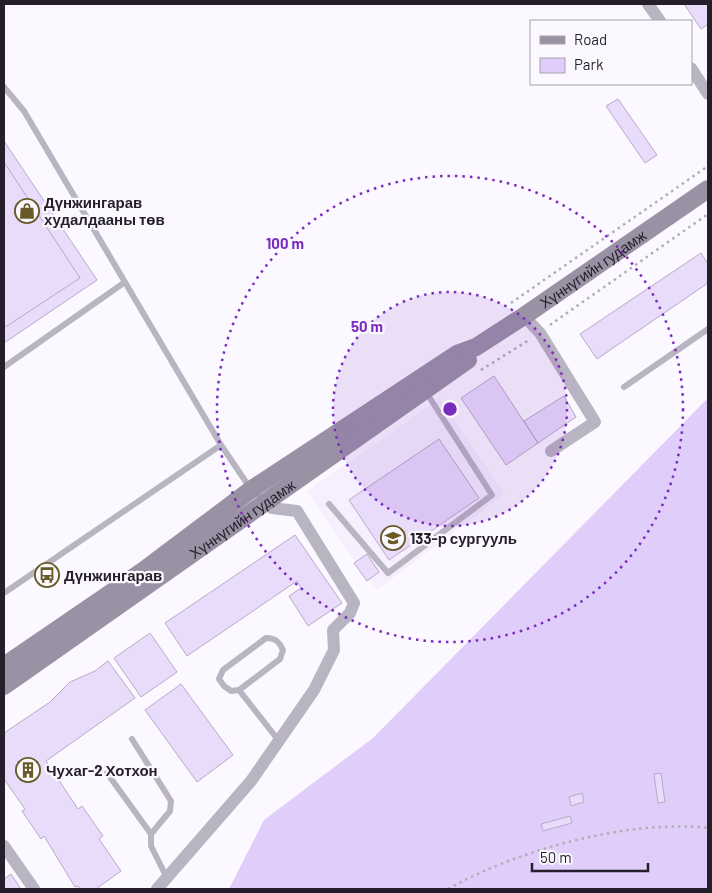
<svg xmlns="http://www.w3.org/2000/svg" width="712" height="893" font-family="Barlow,sans-serif">
<style>
.built{fill:#f5effe}
.green{fill:#e1cdfa}
.building{fill:#e9dcfb;stroke:#b7aac7}
.lines{fill:none;stroke-linecap:round;stroke-linejoin:round}
.path{stroke:#b1aeb6;stroke-width:2.5;stroke-dasharray:2.5 4;stroke-linecap:butt}
.lane{stroke:#b9b4c1;stroke-width:6}
.street{stroke:#b9b4c1;stroke-width:12}
.secondary{stroke:#9a91a5;stroke-width:18}
.ring{fill:none;stroke:#7b2cbf;stroke-width:2.5;stroke-dasharray:2.5 5}
.labels{text-anchor:middle;dominant-baseline:central;stroke-width:4.5;stroke-linejoin:round;paint-order:stroke}
.poi-label{font-size:15px;font-weight:bold;fill:#241f2a;stroke:#fbf9ff;text-anchor:start}
.street-label{font-size:15px;fill:#241f2a;stroke:#fbf9ff}
.centre{fill:#7b2cbf;stroke:#fbf9ff;stroke-width:2.5}
.ring-label{font-size:15px;text-anchor:middle;font-weight:bold;fill:#7b2cbf;stroke:#fbf9ff;stroke-width:4.5;stroke-linejoin:round;paint-order:stroke}
</style>
<rect width="100%" height="100%" fill="#fbf9ff"/>
<path class="built" d="M440,399L505,494L378,589L369,582L307,491Z"/>
<path class="green" d="M708,398V889H229L264,820L373,738Z"/>
<path class="building" d="M684,4H708V24L701,29Z
M618,99L657,155L645,163L606,106Z
M4,141L97,280L4,343Z
M4,162L80,278L4,328Z
M701,253L708,264V283L597,359L580,334Z
M494,376L538,443L506,465L461,398Z
M564,396L576,417L538,443L524,421Z
M439,439L479,498L389,560L349,500Z
M295,535L342,603L308,626L289,596L301,588L297,581L187,656L165,623Z
M367,554L379,572L367,581L354,563Z
M150,633L177,672L141,697L114,658Z
M108,661L135,698L46,761L78,809L82,806L103,836L99,839L121,871L96,889H80L78,886L75,887L44,836L41,839L22,811L25,809L4,779V733L50,702L70,682L95,671Z
M181,684L233,755L197,782L145,710Z
M661,773L665,802L658,803L654,774Z
M582,793L584,802L571,806L569,797Z
M570,816L572,823L543,831L541,824Z
M11,874L21,889H4V879Z"/>
<g class="lines">
<path class="path" d="M511,303L708,166
M550,325L708,214
M481,370L529,340
M448,889C517,850 629,819 708,828"/>
<path class="lane" d="M4,87L24,111L221,445L246,482L264,501
M4,367L125,282
M624,387L708,329
M329,504L388,573L492,495L426,392
M4,593L221,445
M266,638C276,638 279,642 283,650L280,659L239,690L231,691L224,686L219,679L223,670Z
M239,690L279,741
M132,739L171,801L170,811L151,834V846L167,878
M107,773L151,834"/>
<path class="street" d="M648,4L660,21
M691,68L708,94
M524,316L540,333L595,422L551,451
M4,846L34,889
M157,889L251,781L314,690L334,650L333,630L350,613L354,603L297,511L272,508L264,501"/>
<g class="secondary">
<path id="s1" d="M4,666L143,571L252,489L457,354L476,347L524,316L708,189"/>
<path id="s2" d="M4,686L468,360"/>
</g>
</g>
<circle cx="450" cy="409" r="117" fill="#7b2cbf" fill-opacity=".12"/>
<g class="ring">
<circle cx="450" cy="409" r="117"/>
<circle cx="450" cy="409" r="233"/>
</g>
<defs>
<symbol id="shop-ring" viewBox="-11 -11 22 22"><circle r="9.5" fill="#fbf9ff" stroke="#685b28" stroke-width="1.5"/><path d="M-5-2.5h2.3a2.7 3.5 0 0 1 5.4 0H5L5.5 6h-11ZM-1.5-2.5h3a1.5 2.3 0 0 0-3 0Z" fill="#685b28"/></symbol>
<symbol id="school-ring" viewBox="-11 -11 22 22"><circle r="9.5" fill="#fbf9ff" stroke="#685b28" stroke-width="1.5"/><path d="M0-5L7-2L0 1L-7-2ZM-4 1L0 2.5L4 1V4Q0 6-4 4Z" fill="#685b28"/></symbol>
<symbol id="bus-ring" viewBox="-11 -11 22 22"><circle r="9.5" fill="#fbf9ff" stroke="#685b28" stroke-width="1.5"/><path d="M-5-6H5V4H4V6H2V4H-2V6H-4V4H-5ZM-3.5-4V0h7V-4ZM-3.5 1.2v1.5H-2V1.2ZM2 1.2v1.5H3.5V1.2Z" fill="#685b28"/></symbol>
<symbol id="building-ring" viewBox="-11 -11 22 22"><circle r="9.5" fill="#fbf9ff" stroke="#685b28" stroke-width="1.5"/><path d="M-4-6H4V6H1V3H-1V6H-4ZM-2.5-4.3h1.7v1.8h-1.7ZM.8-4.3h1.7v1.8H.8ZM-2.5-1h1.7V.8h-1.7ZM.8-1h1.7V.8H.8Z" fill="#685b28"/></symbol>
</defs>
<g fill-rule="evenodd">
<use href="#shop-ring" x="13" y="197" width="28" height="28"/>
<use href="#school-ring" x="379" y="524" width="28" height="28"/>
<use href="#bus-ring" x="33" y="561" width="28" height="28"/>
<use href="#building-ring" x="14" y="756" width="28" height="28"/>
</g>
<g class="labels">
<g class="poi-label">
<text x="44" y="202">Дүнжингарав<tspan x="44" dy="17">худалдааны төв</tspan></text>
<text x="410" y="538">133-р сургууль</text>
<text x="64" y="575">Дүнжингарав</text>
<text x="46" y="770">Чухаг-2 Хотхон</text>
</g>
<g class="street-label">
<text stroke="none"><textPath href="#s1" startOffset="711">Хүннүгийн гудамж</textPath></text>
<text stroke="none"><textPath href="#s2" startOffset="291">Хүннүгийн гудамж</textPath></text>
</g>
</g>
<circle cx="450" cy="409" r="8" class="centre"/>
<g class="ring-label">
<text x="285" y="249">100 m</text>
<text x="367" y="332">50 m</text>
</g>
<rect width="712" height="893" fill="none" stroke="#241f2a" stroke-width="10"/>
<rect x="530" y="20" width="162" height="65" fill="#fbf9ff" stroke="#a5a2aa"/>
<rect x="540" y="36" width="25" height="8" fill="#9a91a5" stroke="#a5a2aa"/>
<text x="574" y="45" font-size="15" fill="#241f2a">Road</text>
<rect x="540" y="58" width="25" height="15" fill="#e1cdfa" stroke="#a5a2aa"/>
<text x="574" y="70" font-size="15" fill="#241f2a">Park</text>
<path d="M532 863v8h116v-8" fill="none" stroke="#241f2a" stroke-width="2.5"/>
<text x="540" y="863" font-size="15" fill="#241f2a" stroke="#fbf9ff" stroke-width="4" paint-order="stroke">50 m</text>
</svg>
